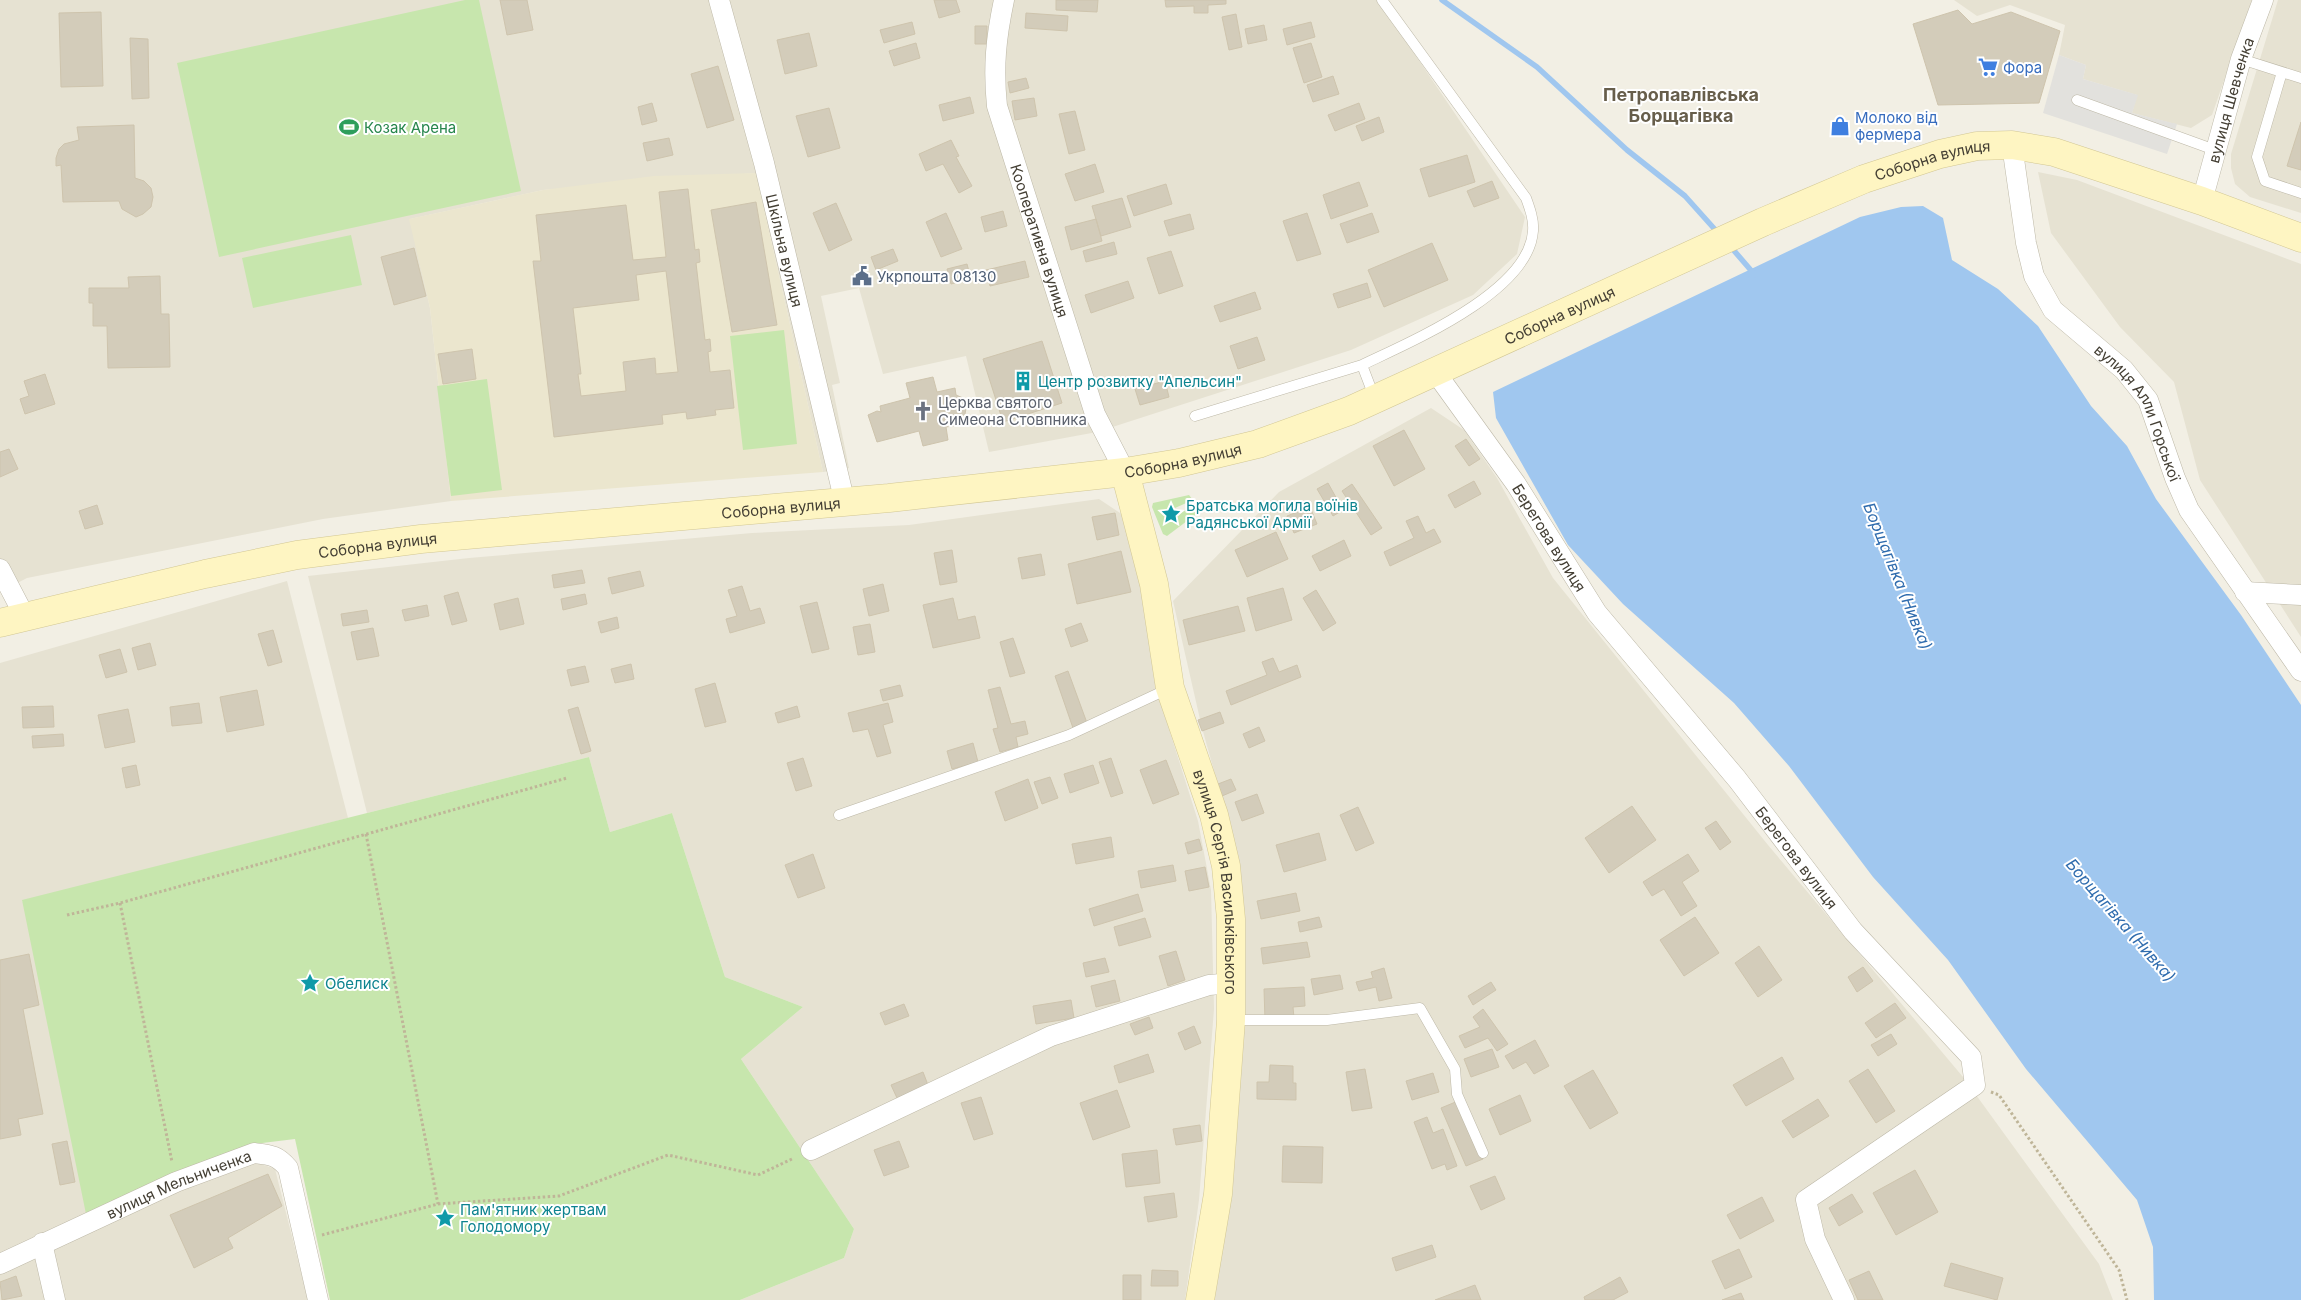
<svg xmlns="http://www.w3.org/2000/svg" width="2301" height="1300" font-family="Inter,sans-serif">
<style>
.residential{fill:#e6e2d2}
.education{fill:#ebe6ce}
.green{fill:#c7e6ad}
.parking{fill:#e2e1dd}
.water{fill:#a0c7ef}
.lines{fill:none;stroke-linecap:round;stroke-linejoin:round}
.stream{stroke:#a0c7ef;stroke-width:5.5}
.building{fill:#d3ccba;stroke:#cec4ad;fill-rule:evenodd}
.lane-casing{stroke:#bdb8a7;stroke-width:11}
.street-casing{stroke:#bdb8a7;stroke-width:21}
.secondary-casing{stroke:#d2c794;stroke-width:29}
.path{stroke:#bfb598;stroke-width:3;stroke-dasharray:2.5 2.5;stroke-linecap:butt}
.lane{stroke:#fff;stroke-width:10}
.street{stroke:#fff;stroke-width:20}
.secondary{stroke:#fef5c2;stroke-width:28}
.labels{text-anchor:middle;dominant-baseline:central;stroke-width:4;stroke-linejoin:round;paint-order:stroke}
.shop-label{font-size:15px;fill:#366cbe;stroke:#fff;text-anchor:start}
.street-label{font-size:15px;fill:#443f34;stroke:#fff}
.leisure-label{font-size:15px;fill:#27864d;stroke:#fff;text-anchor:start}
.service-label{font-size:15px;fill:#4e5e75;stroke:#fff;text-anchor:start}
.culture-label{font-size:15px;fill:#0d838f;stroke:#fff;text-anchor:start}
.worship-label{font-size:15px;fill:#5b616d;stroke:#fff;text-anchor:start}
.water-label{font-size:16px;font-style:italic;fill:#2f6cae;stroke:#fff}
.quarter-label{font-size:18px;font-weight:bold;fill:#675e4b;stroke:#fff}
</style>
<rect width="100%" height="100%" fill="#f2efe4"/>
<path class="residential" d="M0,0H1378L1525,217L1517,254L1473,295L1351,350L1097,432L989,452L966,356L883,374L859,288L821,296L840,383L832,385L849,468L823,472L756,173L543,190L410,219L430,308L451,501L323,519L27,578L0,592Z
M1954,0H2252L2212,115L2191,128L2132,113L2137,95L2083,79L2086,65L2059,55L2065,25L2010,5L1977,16Z
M2278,0H2301V213L2250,197L2235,184L2231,168V154Z
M2038,172L2077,180L2301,264V637L2200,480L2174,382L2120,327L2051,233Z
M1431,408L1464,430L1497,478L1553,578L1768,845L1963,1077L2099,1264L2113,1300H1210L1233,838L1202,728L1173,601L1279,492Z
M1099,499L1123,515L1139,575L1162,707L1198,821L1211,890L1214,1009L1199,1200L1185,1300H740L844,1258L854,1229L741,1059L803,1007L725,977L672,813L610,832L589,757L367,813L308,576L469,558L752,533L909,525Z
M287,581L348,818L22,901L250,1160L275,1169L308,1300H0V663Z"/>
<path class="education" d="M756,173L823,472L451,501L430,308L409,219L543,190L654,176Z"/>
<path class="green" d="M465,0H479L521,191L219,257L177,63Z
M351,235L362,285L253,308L242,258Z
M784,330L797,444L743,450L730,336Z
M487,379L502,490L451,496L437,386Z
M1189,495L1193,500L1166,512L1170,519L1195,505L1199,512L1167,536L1163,534L1152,507L1153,503Z
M589,757L610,832L672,813L725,977L803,1007L741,1059L854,1229L844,1258L740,1300H330L295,1139L254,1144L86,1214L22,900Z"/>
<path class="parking" d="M2059,55L2086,65L2083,79L2138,95L2132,113L2177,124L2167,154L2043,113Z"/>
<path class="water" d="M1923,206L1943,218L1952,260L1998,289L2038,326L2091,406L2127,446L2156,499L2241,615L2301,705V1300H2154L2153,1247L2137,1200L2026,1069L1948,960L1873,877L1789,766L1734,703L1623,604L1568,545L1496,418L1493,392L1860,217L1901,207Z"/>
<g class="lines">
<path class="stream" d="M1442,0L1537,67L1627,150L1685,196L1719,234
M1730,246L1755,275"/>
</g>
<path class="building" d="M500,0H527L533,30L507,35Z
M934,0H956L960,12L939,18Z
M1056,0H1098L1097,12L1056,10Z
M1165,0H1226V4L1208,5V13H1194V6L1166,7Z
M1958,10L1972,24L2011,12L2060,31L2039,103L1938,105L1913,24Z
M101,12L103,86L61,87L59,13Z
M1026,13L1068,16L1067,31L1025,28Z
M1236,14L1242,47L1229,50L1222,17Z
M912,22L915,34L884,43L880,30Z
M1311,22L1315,37L1287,45L1283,29Z
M1264,25L1267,40L1248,44L1245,29Z
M975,26H987V44H975Z
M809,33L817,66L785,74L777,40Z
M130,38L148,39L149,98L132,99Z
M916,43L920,58L894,66L889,51Z
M1311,43L1322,77L1304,83L1293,48Z
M718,66L734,120L707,128L691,74Z
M1333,76L1339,94L1313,102L1307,85Z
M1026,78L1029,88L1010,93L1008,82Z
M970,97L974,113L943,121L939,105Z
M1034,98L1037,116L1015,120L1012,101Z
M652,103L657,121L642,125L638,107Z
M1359,103L1365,119L1335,131L1328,115Z
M829,108L840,148L808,157L796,116Z
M1075,111L1085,150L1069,154L1059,114Z
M1379,117L1384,132L1362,141L1356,126Z
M2301,122V170L2287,166Z
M134,125L135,178L144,181L151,188L153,197L151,207L143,214L136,217L122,209L119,201L63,202L61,165L56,166V158L59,149L64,144L79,140L77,127Z
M669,138L673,155L647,161L643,143Z
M951,140L959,156L956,157L972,186L959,193L943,164L926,171L919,154Z
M1467,155L1475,182L1429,197L1420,169Z
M1095,164L1104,192L1075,201L1065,174Z
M1492,181L1499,198L1474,207L1467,191Z
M1359,182L1368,206L1331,219L1323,195Z
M1166,184L1172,204L1134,216L1127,196Z
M688,189L695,250L699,249L700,262L696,263L705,340L710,339L711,351L708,352L710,372L730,370L734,408L715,410L716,415L687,419L686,412L662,415L663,424L554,437L533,261H541L536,215L626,205L633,260L666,257L659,192ZM666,271L678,372L656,374L655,358L623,362L626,391L581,396L578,374H581L573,308L639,300L636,275Z
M1122,198L1131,227L1101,236L1092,206Z
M756,202L777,325L732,332L711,210Z
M836,203L852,240L829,251L813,213Z
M1003,211L1007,226L985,232L981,217Z
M946,213L962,249L941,257L926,222Z
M1307,213L1321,254L1297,261L1283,221Z
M1372,213L1379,232L1347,243L1340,224Z
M1190,214L1194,229L1169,236L1164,221Z
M1096,219L1102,241L1071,250L1065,227Z
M1114,242L1117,254L1086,262L1083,251Z
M1432,243L1448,280L1384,307L1368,270Z
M414,248L426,296L394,305L381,257Z
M893,249L898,261L876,270L871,257Z
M1171,251L1183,286L1159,294L1147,258Z
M1025,261L1029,277L990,286L986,270Z
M967,264L971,279L951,284L947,269Z
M160,276L161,314H169L170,367L108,368L107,326H93V303H89V288H129L128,277Z
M1128,281L1134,298L1091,313L1085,295Z
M1367,283L1371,297L1338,308L1333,294Z
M1255,292L1261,309L1220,322L1214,306Z
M1257,337L1265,360L1238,369L1230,346Z
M1042,341L1062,403L1003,422L983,359Z
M472,349L476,379L443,384L438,354Z
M45,374L55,404L25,414L20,399L29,396L24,381Z
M933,377L937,392L955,388L956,395L963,398L967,403L965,414L958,419L959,425L946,427L948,440L923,446L919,431L877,442L868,415L877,411L881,412L880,406L910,398L906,383Z
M1165,381L1169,397L1140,405L1135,389Z
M1404,430L1425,469L1394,486L1373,446Z
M1466,439L1480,459L1469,466L1455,446Z
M9,449L18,469L0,477V452Z
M1474,481L1481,494L1455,508L1448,495Z
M1328,483L1343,510L1333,516L1317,489Z
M1352,484L1382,528L1371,535L1342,491Z
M97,505L103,524L85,529L79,511Z
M1310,507L1317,524L1294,533L1287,516Z
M1115,513L1119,535L1097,540L1092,517Z
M1418,516L1426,533L1434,529L1441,542L1390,566L1384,552L1414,538L1406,521Z
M1276,532L1288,559L1247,577L1235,550Z
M1344,540L1351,556L1320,571L1312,556Z
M952,550L957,582L940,585L934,553Z
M1121,551L1131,592L1077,604L1068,564Z
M1041,554L1045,575L1022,579L1018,558Z
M582,570L585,583L554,588L552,575Z
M640,571L644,586L612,594L608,578Z
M883,584L889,611L869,616L863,589Z
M742,586L750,611L760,608L765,623L730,633L726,619L737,616L728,590Z
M1283,588L1292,620L1256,631L1247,598Z
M1316,590L1336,623L1323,631L1303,598Z
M458,592L467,621L452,625L444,596Z
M585,594L587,604L563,610L561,599Z
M518,598L524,624L500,630L494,604Z
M953,598L958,620L975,616L980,638L933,648L923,605Z
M817,602L829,649L812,653L800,606Z
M427,605L429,616L405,621L402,610Z
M1238,606L1245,631L1189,645L1183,620Z
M367,610L369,622L343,626L341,614Z
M617,617L619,628L601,633L598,622Z
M1081,623L1088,641L1071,647L1065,629Z
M870,624L875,652L858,655L853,627Z
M373,628L379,656L357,660L351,632Z
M273,630L282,662L268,666L258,634Z
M1013,638L1025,673L1010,677L1000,642Z
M150,643L156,665L138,670L132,648Z
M120,649L127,672L106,678L99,655Z
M1273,658L1279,672L1297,665L1301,677L1231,705L1226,691L1267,675L1262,662Z
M631,664L634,679L615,683L611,669Z
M585,666L589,682L571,686L567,670Z
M1068,671L1087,723L1073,728L1055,676Z
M715,683L726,722L705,727L695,689Z
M900,685L903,696L883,701L880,690Z
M1000,687L1011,724L1025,721L1028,734L1016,737L1018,747L1000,752L993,729L998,728L988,690Z
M257,690L264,725L227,732L220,697Z
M199,703L202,723L172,726L170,707Z
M888,703L893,722L883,725L891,753L877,757L868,729L853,732L848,713Z
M53,706L54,727L23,728L22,707Z
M797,706L800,717L778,723L775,713Z
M578,707L591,751L581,754L568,710Z
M128,709L135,742L105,748L98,715Z
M1220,712L1224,723L1202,731L1198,720Z
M1259,727L1265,741L1249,748L1243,734Z
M63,734L64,746L33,748L32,736Z
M973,743L978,762L952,769L947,751Z
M803,758L812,786L796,791L787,763Z
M1111,758L1123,793L1111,797L1099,762Z
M1166,760L1179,794L1153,804L1140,770Z
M136,765L140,785L126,788L122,768Z
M1093,765L1099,783L1070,793L1064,774Z
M1050,777L1058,798L1042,804L1034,782Z
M1028,779L1038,808L1005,821L995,792Z
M1231,779L1236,790L1222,796L1218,784Z
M1257,794L1264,813L1242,821L1235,802Z
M1632,806L1656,840L1609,873L1585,838Z
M1358,807L1374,843L1356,851L1340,815Z
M1716,821L1731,842L1720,850L1705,828Z
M1319,833L1326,860L1284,872L1276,845Z
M1111,837L1114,857L1076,864L1072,844Z
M1199,839L1202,850L1188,854L1185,843Z
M813,854L825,888L798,898L785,865Z
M1688,854L1699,871L1682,882L1697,906L1681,916L1664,889L1652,896L1643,882Z
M1173,865L1176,881L1141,888L1138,871Z
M1205,867L1209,887L1189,891L1185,871Z
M1296,893L1300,911L1261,919L1257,901Z
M1138,894L1143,911L1094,926L1089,909Z
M1319,917L1322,927L1300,932L1298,922Z
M1695,917L1719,953L1684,976L1660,940Z
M1145,918L1151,937L1119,946L1114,927Z
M1307,942L1310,957L1263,964L1261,948Z
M1759,946L1782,980L1758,997L1735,963Z
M1176,951L1185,980L1168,986L1159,956Z
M29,954L39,1005L23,1009L43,1114L18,1119L21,1135L0,1139V960Z
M1105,958L1109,972L1086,977L1083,963Z
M1863,967L1873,981L1857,992L1848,977Z
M1384,968L1392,998L1379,1001L1376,987L1359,991L1356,982L1373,978L1371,972Z
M1340,975L1343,989L1314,995L1311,979Z
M1115,980L1120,1001L1096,1007L1091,986Z
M1491,982L1496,990L1473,1005L1468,996Z
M1304,987L1305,1006L1293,1007L1294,1018L1265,1020L1264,989Z
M1071,1000L1074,1018L1036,1024L1033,1006Z
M1895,1003L1906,1018L1876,1038L1865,1023Z
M904,1004L909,1016L885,1025L880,1013Z
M1483,1009L1508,1044L1497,1051L1488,1038L1465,1048L1459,1036L1480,1027L1473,1017Z
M1149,1017L1153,1028L1135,1035L1130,1024Z
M1194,1026L1201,1043L1185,1050L1178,1033Z
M1891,1034L1897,1044L1878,1056L1871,1045Z
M1535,1040L1549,1066L1534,1074L1526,1062L1513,1069L1505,1056Z
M1492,1049L1499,1067L1471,1077L1464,1059Z
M1148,1054L1154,1072L1119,1083L1114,1066Z
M1782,1057L1794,1079L1746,1106L1733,1085Z
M1270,1065L1293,1066V1083H1296V1100L1257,1099V1082H1269Z
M1365,1069L1372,1108L1352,1111L1346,1072Z
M1868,1069L1895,1111L1876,1123L1849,1081Z
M1593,1070L1618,1113L1590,1129L1564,1086Z
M923,1072L928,1085L897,1098L891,1085Z
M1433,1073L1439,1092L1412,1100L1406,1081Z
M1117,1090L1130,1127L1093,1140L1080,1103Z
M1520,1095L1531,1121L1500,1135L1489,1109Z
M981,1097L993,1134L974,1140L961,1103Z
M1818,1099L1829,1116L1793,1138L1782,1121Z
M1458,1101L1483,1159L1466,1166L1441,1108Z
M1427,1117L1433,1133L1443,1129L1457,1166L1447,1170L1445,1164L1432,1169L1414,1122Z
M1200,1125L1202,1141L1176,1145L1173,1129Z
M67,1141L75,1182L60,1185L52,1144Z
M899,1141L909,1167L884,1176L874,1150Z
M1283,1146L1323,1147L1322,1183L1282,1182Z
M1157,1150L1160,1183L1126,1187L1122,1154Z
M1915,1170L1938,1212L1896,1235L1873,1193Z
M268,1174L282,1206L228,1238L233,1248L194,1268L170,1215Z
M1495,1176L1505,1199L1481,1210L1470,1186Z
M1174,1193L1177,1217L1148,1222L1144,1197Z
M1852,1194L1863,1212L1839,1226L1829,1208Z
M1762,1197L1774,1221L1740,1239L1727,1215Z
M1432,1245L1436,1257L1396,1271L1392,1258Z
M1739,1249L1752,1277L1725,1289L1712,1261Z
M1951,1263L2003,1278L1997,1300L1944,1286Z
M1152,1270L1178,1271V1286H1151Z
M1869,1271L1883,1300H1858L1849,1280Z
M1123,1275H1141V1300H1123Z
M16,1276L22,1296L2,1300L0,1282Z
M1620,1277L1628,1292L1613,1300H1585L1584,1297Z
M1475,1285L1481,1300H1435Z
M1741,1293L1744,1300H1722Z"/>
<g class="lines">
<defs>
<path id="lane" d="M2241,59L2301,78
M2282,72L2257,157L2265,181L2301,193
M2077,100L2215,150
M1375,399L1362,365C1410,342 1529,292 1533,231C1534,220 1530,209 1526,198L1382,0
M1195,416L1362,365
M839,815L1069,735L1170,688
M1232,1020H1327L1420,1008L1455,1069L1457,1094L1483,1153"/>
<g id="street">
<path id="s1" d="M719,0L764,163L845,503"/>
<path id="s2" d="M1004,0C996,38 993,67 997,106L1095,414L1125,472"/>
<path id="s3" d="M2012,145L2026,243L2034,276L2053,310L2124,370L2148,400L2175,478L2189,510L2301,671"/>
<path id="s4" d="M2202,201L2241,59L2263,0"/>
<path id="s5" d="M1436,373L1516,484L1597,613L1737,779L1853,931L1971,1057L1975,1085L1806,1200L1815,1239L1844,1300"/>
<path d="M0,569L25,617"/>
<path d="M2245,592L2301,595"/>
<path d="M811,1150L1051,1036L1209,985L1233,983"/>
<path d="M42,1243L55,1300"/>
<path id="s6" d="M0,1264L176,1182L254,1153C271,1155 277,1155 288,1168L318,1300"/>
</g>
<g id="secondary">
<path id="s7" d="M1125,472L1154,584L1170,688L1214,815L1226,866L1231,919V1020L1218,1194L1200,1300"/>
<path id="s8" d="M0,623L205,574L297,555L421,539L889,498L1125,472L1179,463L1258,444L1349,411L1763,222L1864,179L1940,154L1977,146L2012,145L2054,152L2202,201L2301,238"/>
</g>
</defs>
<use href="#lane" class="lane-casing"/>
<use href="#street" class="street-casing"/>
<use href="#secondary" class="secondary-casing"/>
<path class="path" d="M366,834L438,1204
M120,903L172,1162
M67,915L120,903L567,778
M1991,1092L1999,1095L2119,1270L2127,1300
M322,1235L438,1204L559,1196L668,1155L758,1175L794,1158"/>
<use href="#lane" class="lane"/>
<use href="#street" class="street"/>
<use href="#secondary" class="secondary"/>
</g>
<defs>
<symbol id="supermarket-bare" viewBox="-9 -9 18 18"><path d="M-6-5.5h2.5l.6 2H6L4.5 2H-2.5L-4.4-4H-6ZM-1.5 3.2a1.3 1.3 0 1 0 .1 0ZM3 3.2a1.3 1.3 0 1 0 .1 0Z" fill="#3f7fe0" stroke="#fff" stroke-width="2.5" paint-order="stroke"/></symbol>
<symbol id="shop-bare" viewBox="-9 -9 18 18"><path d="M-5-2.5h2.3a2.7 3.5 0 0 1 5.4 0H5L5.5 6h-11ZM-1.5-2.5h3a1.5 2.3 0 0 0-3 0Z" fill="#3f7fe0" stroke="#fff" stroke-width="2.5" paint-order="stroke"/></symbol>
<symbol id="stadium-bare" viewBox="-9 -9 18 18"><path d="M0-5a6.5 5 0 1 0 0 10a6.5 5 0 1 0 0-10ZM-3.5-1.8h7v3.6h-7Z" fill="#2e9e5b" stroke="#fff" stroke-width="2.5" paint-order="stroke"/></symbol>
<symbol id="civic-bare" viewBox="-9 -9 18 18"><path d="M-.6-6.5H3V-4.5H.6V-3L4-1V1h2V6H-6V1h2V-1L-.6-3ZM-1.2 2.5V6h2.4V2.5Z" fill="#5c6f8a" stroke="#fff" stroke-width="2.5" paint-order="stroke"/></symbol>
<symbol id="building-bare" viewBox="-9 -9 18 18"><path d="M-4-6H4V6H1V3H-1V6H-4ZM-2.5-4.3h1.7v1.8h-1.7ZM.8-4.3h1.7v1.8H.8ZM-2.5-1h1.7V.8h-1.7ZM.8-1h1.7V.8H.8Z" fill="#0f9aa8" stroke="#fff" stroke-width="2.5" paint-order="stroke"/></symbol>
<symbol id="church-bare" viewBox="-9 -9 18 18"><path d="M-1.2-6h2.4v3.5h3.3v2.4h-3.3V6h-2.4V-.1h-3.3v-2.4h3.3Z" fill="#6b7280" stroke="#fff" stroke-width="2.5" paint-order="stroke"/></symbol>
<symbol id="sight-bare" viewBox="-9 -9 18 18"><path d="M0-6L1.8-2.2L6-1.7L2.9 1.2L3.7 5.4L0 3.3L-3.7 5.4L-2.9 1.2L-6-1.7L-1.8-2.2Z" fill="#0f9aa8" stroke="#fff" stroke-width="2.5" paint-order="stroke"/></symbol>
</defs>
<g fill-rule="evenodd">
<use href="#supermarket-bare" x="1974" y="53" width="28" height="28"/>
<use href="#shop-bare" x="1826" y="112" width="28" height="28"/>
<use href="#stadium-bare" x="335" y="113" width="28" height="28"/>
<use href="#civic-bare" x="848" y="262" width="28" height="28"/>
<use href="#building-bare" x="1009" y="367" width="28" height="28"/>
<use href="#church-bare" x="909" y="397" width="28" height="28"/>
<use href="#sight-bare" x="1157" y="500" width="28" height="28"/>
<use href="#sight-bare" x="296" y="969" width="28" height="28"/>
<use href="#sight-bare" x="431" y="1204" width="28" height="28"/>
</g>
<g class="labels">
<g class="shop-label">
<text x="2003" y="67">Фора</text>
<text x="1855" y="117">Молоко від<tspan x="1855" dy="17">фермера</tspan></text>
</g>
<g class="street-label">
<text stroke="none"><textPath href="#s4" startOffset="105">вулиця Шевченка</textPath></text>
<text stroke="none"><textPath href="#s8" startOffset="2006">Соборна вулиця</textPath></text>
<text stroke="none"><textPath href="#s2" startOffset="248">Кооперативна вулиця</textPath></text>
<text stroke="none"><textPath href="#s1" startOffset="259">Шкільна вулиця</textPath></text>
<text stroke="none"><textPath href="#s8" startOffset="1601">Соборна вулиця</textPath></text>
<text stroke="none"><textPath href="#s3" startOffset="309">вулиця Алли Горської</textPath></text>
<text stroke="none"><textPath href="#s8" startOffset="1196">Соборна вулиця</textPath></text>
<text stroke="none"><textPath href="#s8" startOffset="791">Соборна вулиця</textPath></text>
<text stroke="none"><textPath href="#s5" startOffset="200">Берегова вулиця</textPath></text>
<text stroke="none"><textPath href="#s8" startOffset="386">Соборна вулиця</textPath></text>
<text stroke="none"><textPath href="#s5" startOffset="605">Берегова вулиця</textPath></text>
<text stroke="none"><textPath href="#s7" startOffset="422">вулиця Сергія Васильківського</textPath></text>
<text stroke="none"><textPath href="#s6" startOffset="196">вулиця Мельниченка</textPath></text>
</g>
<g class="leisure-label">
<text x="364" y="127">Козак Арена</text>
</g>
<g class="service-label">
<text x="877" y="276">Укрпошта 08130</text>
</g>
<g class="culture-label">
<text x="1038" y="381">Центр розвитку "Апельсин"</text>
<text x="1186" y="505">Братська могила воїнів<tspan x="1186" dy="17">Радянської Армії</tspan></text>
<text x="325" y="983">Обелиск</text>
<text x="460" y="1209">Пам'ятник жертвам<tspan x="460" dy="17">Голодомору</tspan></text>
</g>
<g class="worship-label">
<text x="938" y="402">Церква святого<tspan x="938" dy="17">Симеона Стовпника</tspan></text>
</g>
<g class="water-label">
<text transform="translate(1898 576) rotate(68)">Борщагівка (Нивка)</text>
<text transform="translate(2121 920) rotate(49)">Борщагівка (Нивка)</text>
</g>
<g class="quarter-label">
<text x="1681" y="94">Петропавлівська<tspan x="1681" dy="21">Борщагівка</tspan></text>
</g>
</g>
</svg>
